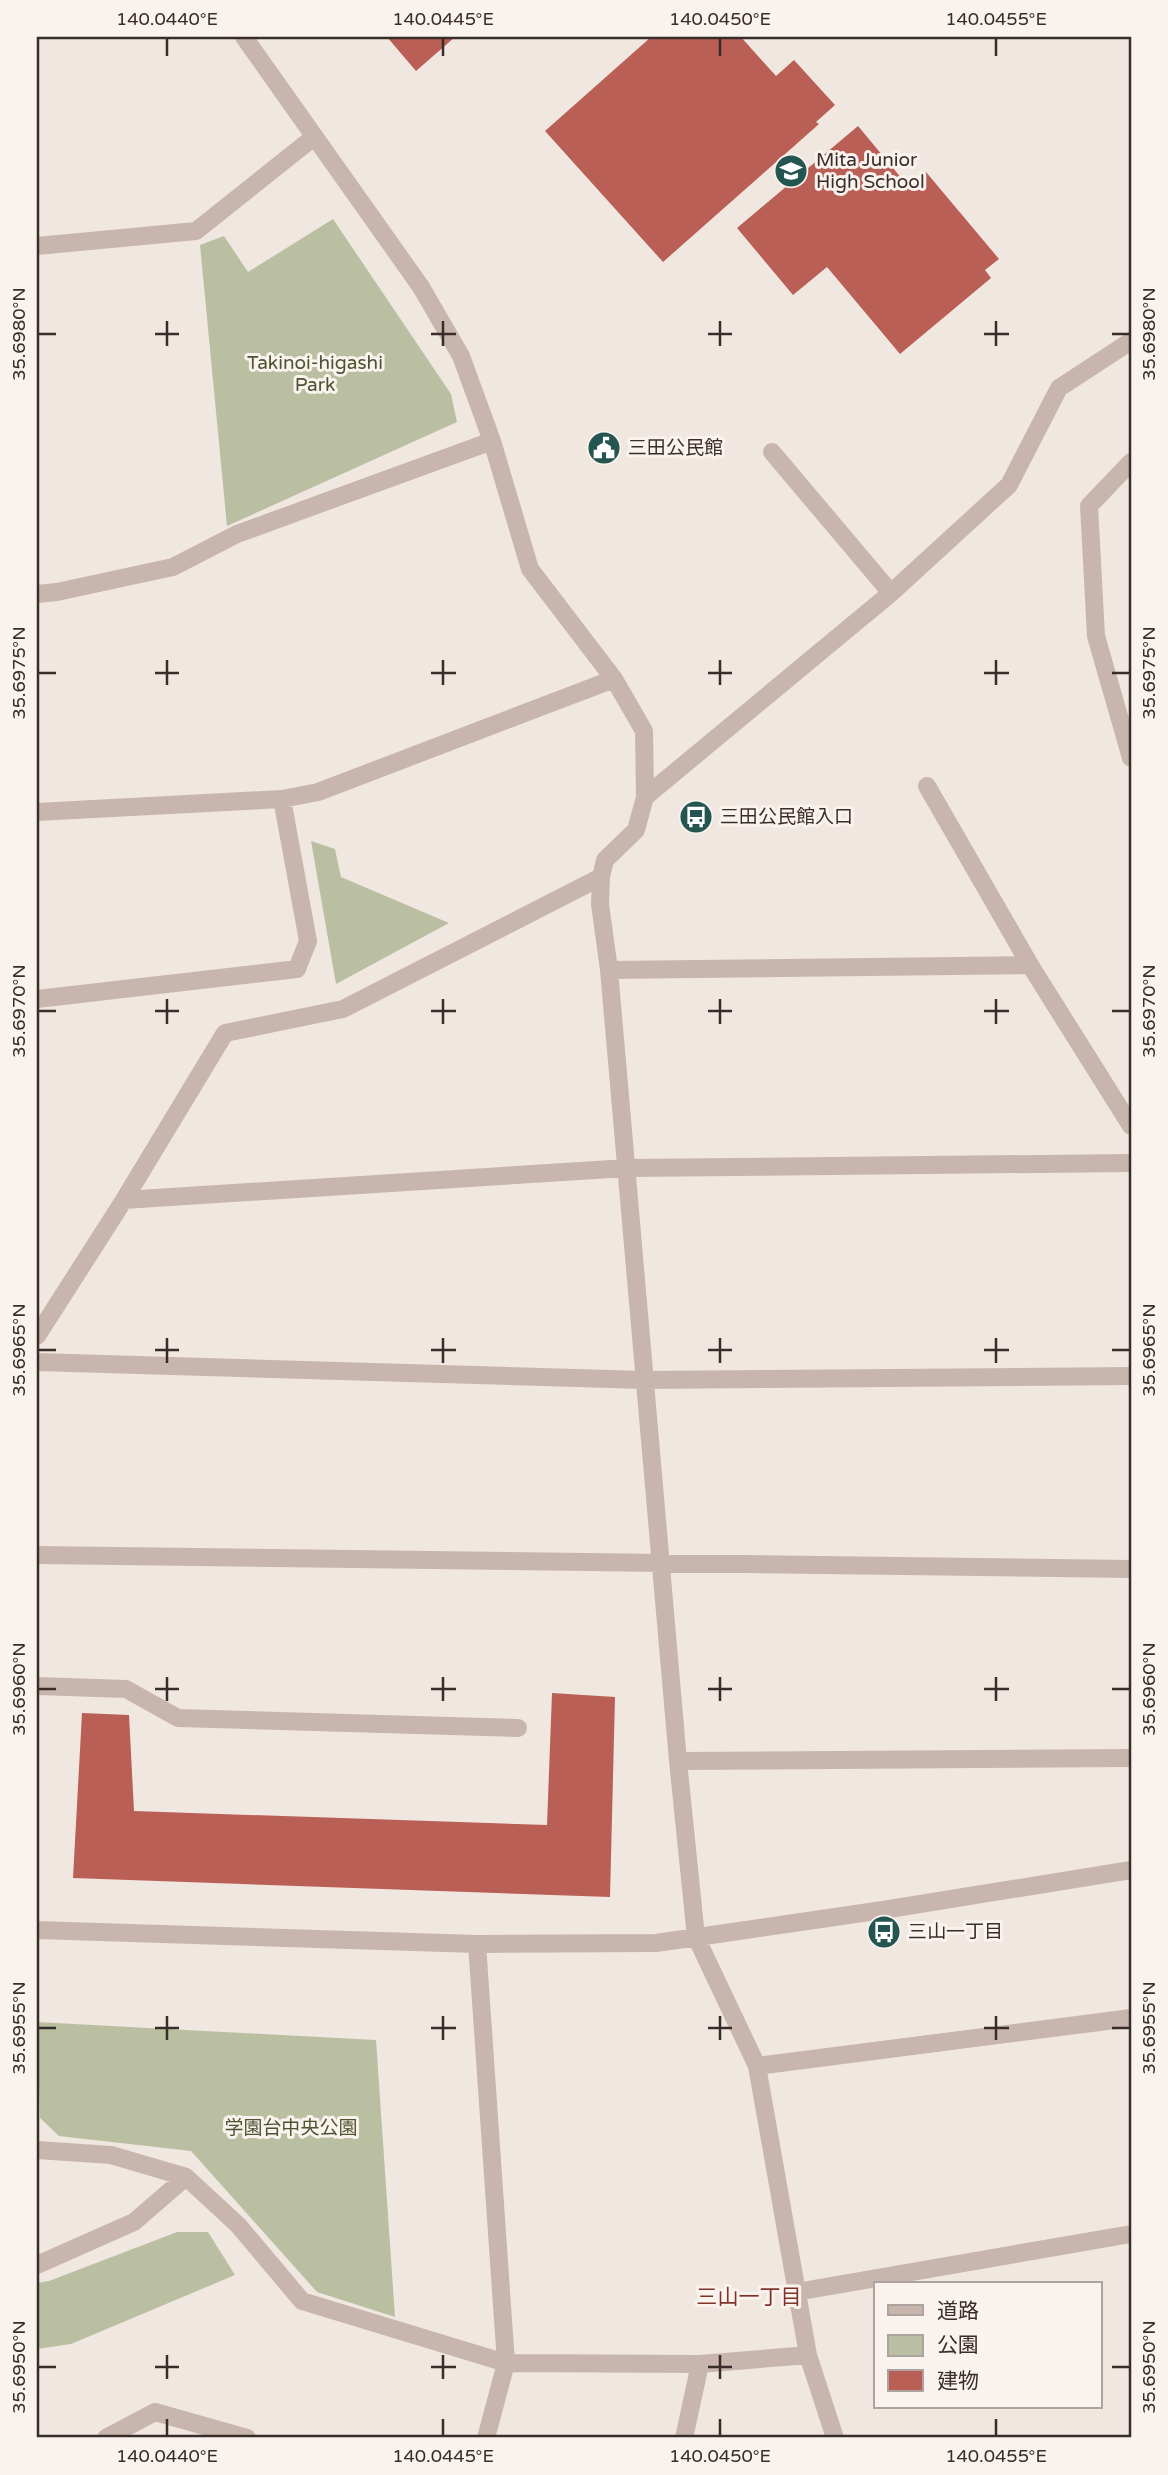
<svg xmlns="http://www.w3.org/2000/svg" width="1168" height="2475" font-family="'Varela Round','Noto Sans JP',sans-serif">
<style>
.green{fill:#babfa2}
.building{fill:#ba5f56}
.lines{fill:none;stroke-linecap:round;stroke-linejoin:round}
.minor{stroke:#c8b6ae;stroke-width:18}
.ticks{fill:none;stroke:#382d2b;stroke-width:2.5}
.labels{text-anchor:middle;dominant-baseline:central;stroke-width:6;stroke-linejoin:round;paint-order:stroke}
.poi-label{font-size:19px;fill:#382d2b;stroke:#f9f2ed;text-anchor:start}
.park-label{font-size:19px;fill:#4d5432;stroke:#f9f2ed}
.neighbourhood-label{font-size:21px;fill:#7f332d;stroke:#f9f2ed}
.neatline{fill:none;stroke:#382d2b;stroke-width:2.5}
.ticks-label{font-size:18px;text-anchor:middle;fill:#382d2b}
</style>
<rect width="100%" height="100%" fill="#f1e7e1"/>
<path class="green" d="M333,219L451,394L457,422L227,526L200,245L224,236L248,272Z
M311,841L335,849L341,877L449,923L336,984Z
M37,2022L376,2040L395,2317L317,2292L191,2151L59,2136L40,2118Z
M177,2232H208L235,2275L71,2344L37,2349V2283L49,2281Z"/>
<path class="building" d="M387,37H455L416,71Z
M651,37H741L776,76L794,60L835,105L816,122L819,124L663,262L545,131Z
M858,126L908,186L926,172L999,259L985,270L991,278L900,354L827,267L793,295L737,228Z
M552,1693L615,1697L610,1897L73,1878L82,1713L129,1715L134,1811L547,1825Z"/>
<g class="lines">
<path class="minor" d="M244,37L421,287L461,356L492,441L530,569L614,679L644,731L645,797L636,830L605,860L601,877L600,904L609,970L678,1761L696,1937L757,2066L808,2355L835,2438
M37,246L196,231L314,137
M772,452L891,593
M1131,462L1089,506L1096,636L1131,758
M37,594L57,592L173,567L237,534L492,441
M927,786L1030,965L1131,1126
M645,797L891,593L1009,485L1059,388L1131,341
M37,812L282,799L318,792L614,679
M609,970L1030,965
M37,999L297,969L308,941L282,799
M124,1200L627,1168L1131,1163
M37,1336L124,1200L225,1033L343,1009L601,877
M37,1362L644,1380L1131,1376
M37,1555L1131,1569
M37,1686L126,1689L178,1718L518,1728
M678,1761L1131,1758
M37,1930L477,1944L656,1943L883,1910L1131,1870
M477,1944L506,2363L486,2438
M757,2066L1131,2018
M37,2150L111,2155L186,2177L238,2225L302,2301L506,2363L700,2364L808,2355
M37,2265L134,2222L186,2177
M796,2292L1131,2234
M106,2438L155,2412L247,2438
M684,2438L700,2364"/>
</g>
<path class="ticks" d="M167,38V56M443,38V56M720,38V56M996,38V56M167,321V346M443,321V346M720,321V346M996,321V346M38,334H56M155,334H179M431,334H456M708,334H732M984,334H1009M1112,334H1130M167,660V685M443,660V685M720,660V685M996,660V685M38,673H56M155,673H179M431,673H456M708,673H732M984,673H1009M1112,673H1130M167,999V1024M443,999V1024M720,999V1024M996,999V1024M38,1011H56M155,1011H179M431,1011H456M708,1011H732M984,1011H1009M1112,1011H1130M167,1338V1363M443,1338V1363M720,1338V1363M996,1338V1363M38,1350H56M155,1350H179M431,1350H456M708,1350H732M984,1350H1009M1112,1350H1130M167,1677V1701M443,1677V1701M720,1677V1701M996,1677V1701M38,1689H56M155,1689H179M431,1689H456M708,1689H732M984,1689H1009M1112,1689H1130M167,2016V2040M443,2016V2040M720,2016V2040M996,2016V2040M38,2028H56M155,2028H179M431,2028H456M708,2028H732M984,2028H1009M1112,2028H1130M167,2355V2379M443,2355V2379M720,2355V2379M38,2367H56M155,2367H179M431,2367H456M708,2367H732M1112,2367H1130M167,2419V2436M443,2419V2436M720,2419V2436M996,2419V2436"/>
<defs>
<symbol id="school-disc" viewBox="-11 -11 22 22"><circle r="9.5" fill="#255551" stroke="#f9f2ed"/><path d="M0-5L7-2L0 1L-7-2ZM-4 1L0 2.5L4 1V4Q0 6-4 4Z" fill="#fff"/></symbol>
<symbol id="civic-disc" viewBox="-11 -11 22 22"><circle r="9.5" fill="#255551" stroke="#f9f2ed"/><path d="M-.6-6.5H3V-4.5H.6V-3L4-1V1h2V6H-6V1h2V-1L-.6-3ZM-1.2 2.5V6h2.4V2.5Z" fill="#fff"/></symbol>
<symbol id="bus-disc" viewBox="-11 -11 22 22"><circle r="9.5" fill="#255551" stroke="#f9f2ed"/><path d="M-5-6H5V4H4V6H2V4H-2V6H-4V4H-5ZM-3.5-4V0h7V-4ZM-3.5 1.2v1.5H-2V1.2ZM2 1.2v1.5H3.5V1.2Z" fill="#fff"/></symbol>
</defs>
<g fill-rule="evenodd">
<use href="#school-disc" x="772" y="152" width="38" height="38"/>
<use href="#civic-disc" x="585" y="429" width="38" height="38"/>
<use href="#bus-disc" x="677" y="798" width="38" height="38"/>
<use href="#bus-disc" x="865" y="1913" width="38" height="38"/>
</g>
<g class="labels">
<g class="poi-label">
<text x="816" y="160">Mita Junior<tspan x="816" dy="22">High School</tspan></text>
<text x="628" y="448">三田公民館</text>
<text x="720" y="817">三田公民館入口</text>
<text x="908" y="1932">三山一丁目</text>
</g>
<g class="park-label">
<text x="315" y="363">Takinoi-higashi<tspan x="315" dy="22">Park</tspan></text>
<text x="291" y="2128">学園台中央公園</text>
</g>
<g class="neighbourhood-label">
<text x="749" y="2297">三山一丁目</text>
</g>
</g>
<rect width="1168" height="2475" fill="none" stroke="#f9f2ed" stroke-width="77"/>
<rect x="874" y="2282" width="228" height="126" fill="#f9f2ed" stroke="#aca39f" stroke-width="2"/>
<rect x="888" y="2305" width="35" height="10" fill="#c8b6ae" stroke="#aca39f" stroke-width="2"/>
<text x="937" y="2318" font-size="21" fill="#382d2b">道路</text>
<rect x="888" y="2335" width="35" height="21" fill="#babfa2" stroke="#aca39f" stroke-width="2"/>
<text x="937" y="2352" font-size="21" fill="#382d2b">公園</text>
<rect x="888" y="2370" width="35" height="21" fill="#ba5f56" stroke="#aca39f" stroke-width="2"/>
<text x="937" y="2388" font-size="21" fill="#382d2b">建物</text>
<rect x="38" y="38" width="1092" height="2398" class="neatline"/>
<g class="ticks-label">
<text x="167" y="25">140.0440°E</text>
<text x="443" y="25">140.0445°E</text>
<text x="720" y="25">140.0450°E</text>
<text x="996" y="25">140.0455°E</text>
<text transform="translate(19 334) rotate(-90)" y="6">35.6980°N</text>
<text transform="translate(1149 334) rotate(-90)" y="6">35.6980°N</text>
<text transform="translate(19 673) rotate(-90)" y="6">35.6975°N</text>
<text transform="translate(1149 673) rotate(-90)" y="6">35.6975°N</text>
<text transform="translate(19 1011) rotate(-90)" y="6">35.6970°N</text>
<text transform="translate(1149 1011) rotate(-90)" y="6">35.6970°N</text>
<text transform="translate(19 1350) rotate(-90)" y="6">35.6965°N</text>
<text transform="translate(1149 1350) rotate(-90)" y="6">35.6965°N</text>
<text transform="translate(19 1689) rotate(-90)" y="6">35.6960°N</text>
<text transform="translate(1149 1689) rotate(-90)" y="6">35.6960°N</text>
<text transform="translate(19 2028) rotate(-90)" y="6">35.6955°N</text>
<text transform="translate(1149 2028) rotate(-90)" y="6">35.6955°N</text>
<text transform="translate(19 2367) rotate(-90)" y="6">35.6950°N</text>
<text transform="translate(1149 2367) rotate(-90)" y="6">35.6950°N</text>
<text x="167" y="2462">140.0440°E</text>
<text x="443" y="2462">140.0445°E</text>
<text x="720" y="2462">140.0450°E</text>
<text x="996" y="2462">140.0455°E</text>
</g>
</svg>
